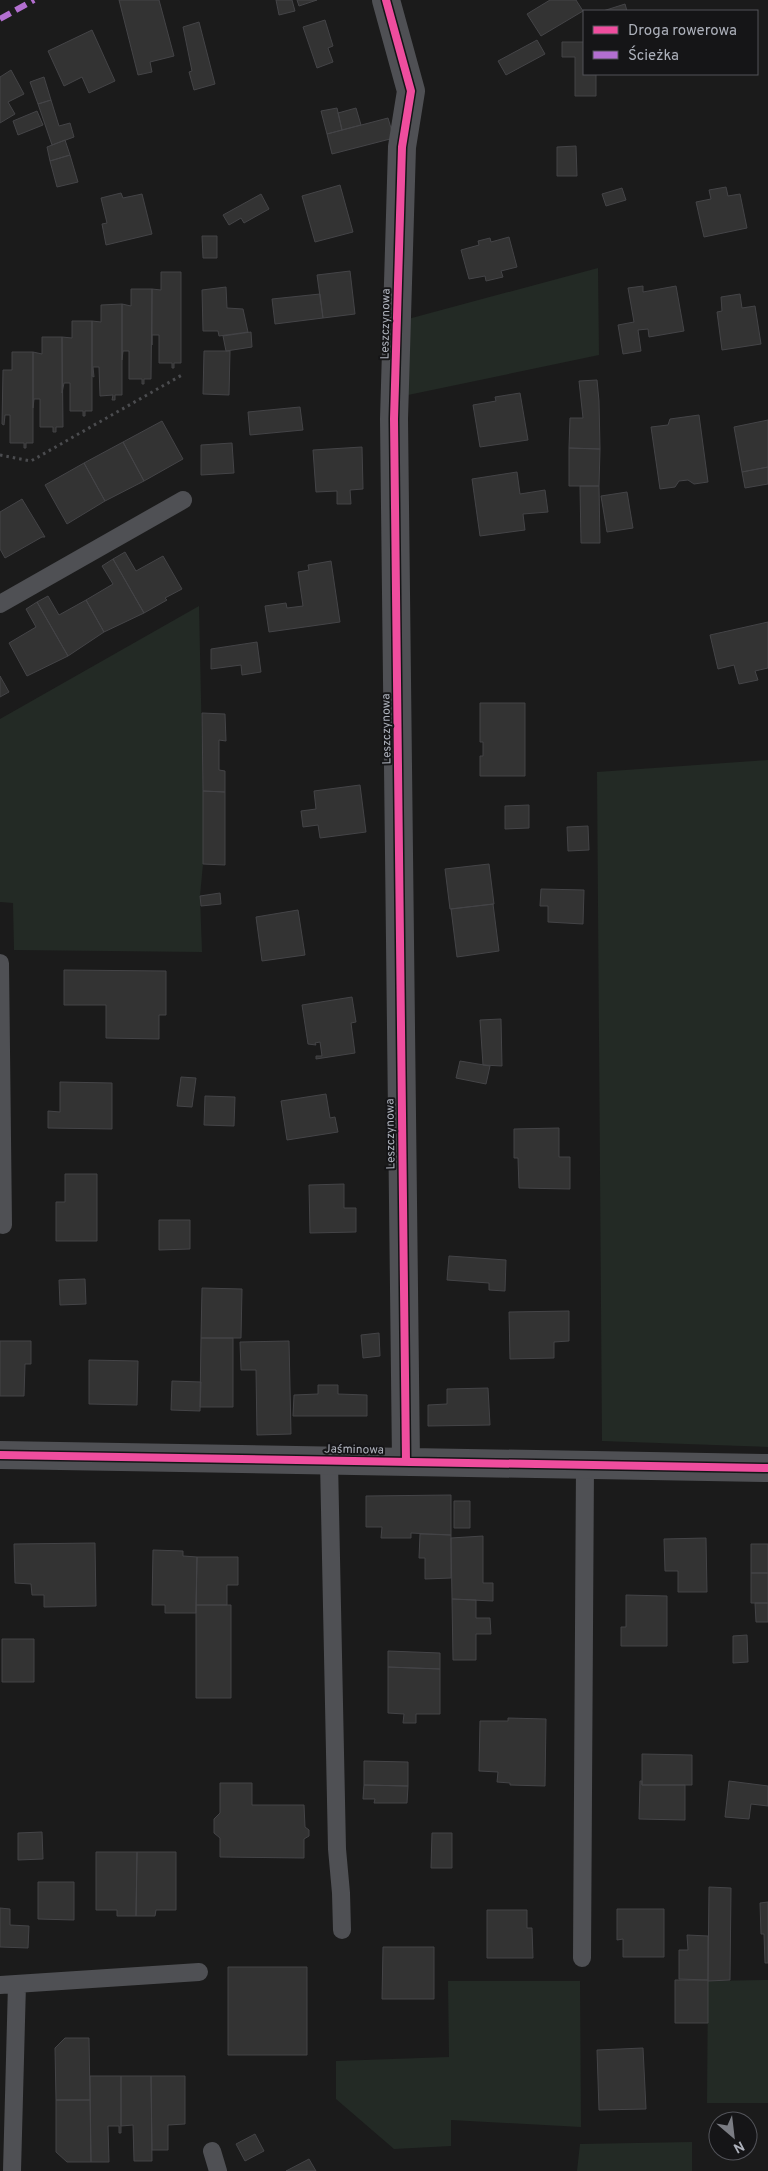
<svg xmlns="http://www.w3.org/2000/svg" width="768" height="2171" font-family="Overpass,sans-serif">
<style>
.green{fill:#232a25}
.building{fill:#333;stroke:#444447}
.lines{fill:none;stroke-linecap:round;stroke-linejoin:round}
.path{stroke:#4b4c4f;stroke-width:3;stroke-dasharray:2.5 4;stroke-linecap:butt}
.lane{stroke:#4f5054;stroke-width:18}
.street{stroke:#4f5054;stroke-width:28}
.quiet{stroke:#b36fd0;stroke-width:6;stroke-dasharray:12 6;stroke-linecap:butt}
.cycleway-casing{stroke:#151517;stroke-width:11}
.cycleway{stroke:#ef4d9e;stroke-width:8}
.labels{text-anchor:middle;dominant-baseline:central;stroke-width:4;stroke-linejoin:round;paint-order:stroke}
.street-label{font-size:12px;fill:#adb1bb;stroke:#151517}
</style>
<rect width="100%" height="100%" fill="#1b1b1b"/>
<path class="green" d="M598,268L599,355L408,395V319Z
M199,606L203,791V864L200,896L202,952L14,950L13,903L0,902V719Z
M768,760V1447L602,1441L597,772Z
M768,1980V2103H707L708,1981Z
M448,1981H580L581,2127L451,2120V2146L394,2149L336,2099V2061L449,2057Z
M692,2142V2171H577L580,2144Z"/>
<path class="building" d="M119,0H159L174,56L150,62L152,72L138,75Z
M276,0H292L295,11L279,15Z
M297,0H317L299,6Z
M550,0H576L583,11L541,36L527,14Z
M625,4L627,11H603Z
M325,20L333,46L328,48L333,62L317,68L303,27Z
M199,22L215,84L194,90L189,72L192,71L183,27Z
M92,30L115,81L89,93L82,77L64,86L48,51Z
M537,40L545,54L506,75L498,61Z
M562,42H584V74H596V96H575V57H562Z
M11,70L24,94L8,102L15,114L0,123V77Z
M44,77L51,100L38,104L30,82Z
M51,100L59,126L70,123L74,137L52,145L38,104Z
M337,108L342,130L327,134L321,111Z
M356,108L361,125L342,130L338,113Z
M37,111L43,125L18,135L13,121Z
M388,118L394,138L332,154L327,134Z
M65,140L70,155L50,161L47,147Z
M576,146L577,176H557V147Z
M70,155L78,182L57,187L50,161Z
M340,185L353,232L315,242L302,196Z
M726,187L728,196L740,194L747,228L704,237L696,202L711,199L709,190Z
M622,188L626,200L606,206L602,194Z
M121,193L123,198L142,194L152,234L106,245L102,224L107,223L101,198Z
M261,194L269,209L244,223L241,218L229,225L223,215Z
M202,236H217V258H203Z
M509,237L517,267L501,271L503,277L486,281L485,276L469,279L461,250L479,245L478,241L490,238L491,242Z
M350,271L355,314L323,318L317,275Z
M161,272H181V363H174V368H172V363H159V335H152V345V289L161,290Z
M643,286V292L676,286L684,331L649,337L648,329L638,330L641,351L623,354L618,325L634,322L628,288Z
M226,287L227,308L243,309L248,332L219,336L218,331H203L202,290Z
M131,289H152L151,379H144V384H142V379H129V351H123L122,360V304L131,306Z
M320,294L323,318L275,324L272,299Z
M740,294L742,308L755,306L761,344L722,350L717,312L722,311L721,297Z
M122,304V395H115V400H112L113,395L100,396L99,367H93L94,377L92,376V321L101,322V305Z
M72,321H92V411H85V416H83V411H70V383H64L62,393V337L72,338Z
M251,332L252,347L226,351L223,336Z
M42,337H62L63,427H56V432H53V427H40V399H34L33,408V352L42,354Z
M204,351H230L229,395L203,394Z
M12,352H33V443H26V448H24V443H10V415H5L4,425L2,424L3,370H12Z
M597,380L599,401L600,449L569,448L570,418H583L579,381Z
M520,393L528,440L480,447L473,405L496,401L495,397Z
M300,407L303,430L250,435L248,412Z
M699,415L708,482L694,484L688,480L679,481L675,487L660,489L651,427L668,425L670,419Z
M768,420V467L742,472L734,427Z
M162,421L183,459L144,481L123,442Z
M123,442L144,481L105,501L84,463Z
M232,443L234,473L201,475V445Z
M362,447L363,489L350,490L351,504H337V491L316,492L313,450Z
M569,448L600,449L599,486H569Z
M84,463L105,501L67,524L45,485Z
M768,467V484L745,488L742,472Z
M517,472L520,494L545,490L548,512L523,514L525,530L480,536L472,479Z
M580,486H599L600,543H581Z
M627,492L633,528L607,532L601,496Z
M22,499L45,537H42L5,558L0,549V512Z
M125,552L136,571L163,556L182,589L165,598L167,600L144,613L113,559Z
M113,559L144,613L104,632L86,600L113,584L102,566Z
M331,561L340,622L269,632L265,606L286,603L287,608L303,606L298,572L309,570L308,565Z
M48,596L59,615L86,600L104,632L68,656L37,602Z
M37,602L68,656L27,676L9,643L36,627L26,609Z
M768,622V668L755,671L758,680L739,684L734,665L718,669L710,635Z
M257,642L261,672L242,675L241,665L211,669V649Z
M0,676L9,692L0,697Z
M480,703H525V776H480V756H483V742H480Z
M202,713L225,714L226,741L219,740V770L225,771V792L203,791Z
M360,785L366,832L320,838L318,825L303,827L301,811L316,809L314,791Z
M203,791L225,792V865L203,864Z
M529,805V828L505,829V806Z
M588,826L589,850L568,851L567,827Z
M489,864L494,904L450,909L445,869Z
M541,889L584,890L583,924L548,922V906H540Z
M220,893L221,904L201,906L200,896Z
M493,904L499,951L457,957L451,909Z
M298,910L305,955L262,961L256,917Z
M64,970L166,971V1015H159V1039L106,1038V1005H64Z
M352,997L356,1022L351,1023L355,1053L316,1059V1056H322L320,1042L315,1043L316,1045L308,1044L302,1005Z
M501,1019L502,1066L483,1065L480,1020Z
M460,1061L490,1066L486,1084L456,1078Z
M181,1077L196,1078L192,1107L177,1106Z
M60,1082L112,1083V1129L48,1128V1111L60,1112Z
M326,1094L330,1118L335,1117L338,1132L287,1140L281,1101Z
M205,1096L235,1097L234,1126L204,1125Z
M559,1128V1157H570V1189L519,1188L518,1158H514V1129Z
M65,1174H97V1241H56V1202H65Z
M344,1184V1208H356V1232L310,1233L309,1185Z
M159,1220H190V1249L159,1250Z
M449,1256L506,1260L505,1291L489,1290V1283L447,1280Z
M85,1279L86,1304L60,1305L59,1280Z
M202,1288L242,1289L241,1338H201Z
M569,1311V1341L554,1342V1358L510,1359L509,1312Z
M379,1333L380,1356L363,1358L361,1335Z
M201,1338H233V1407H200Z
M0,1341H31V1364H25L24,1396H0Z
M289,1341L291,1434L257,1435L256,1370H241L240,1342Z
M89,1360L138,1361L137,1405L89,1404Z
M172,1381L201,1382L200,1411L171,1410Z
M318,1385H338V1394L367,1395V1416H293L294,1395L318,1394Z
M488,1388L490,1425L428,1426V1405L447,1404V1389Z
M451,1495V1535L411,1533V1538H381L382,1527H366V1496Z
M454,1501H470V1528H454Z
M420,1534L451,1535V1578L425,1579V1558H419Z
M483,1536V1583H493V1601L452,1599L451,1538Z
M706,1538L707,1592H678V1571H665L664,1539Z
M95,1543L96,1606L44,1607V1595H32L31,1584L15,1583L14,1544Z
M751,1544H768V1573H751Z
M153,1550L183,1551V1556L197,1557L196,1613H165V1605H152Z
M197,1557H238V1585H227V1605H196Z
M751,1573H768V1603H751Z
M626,1595L667,1596V1646H621V1627H626Z
M452,1599L476,1600V1618H490L491,1634H476V1660H453Z
M755,1603H768V1622H756Z
M196,1605H231V1698H196Z
M747,1635L748,1662L733,1663V1636Z
M2,1639H34V1682H2Z
M388,1651L440,1653V1669L388,1667Z
M388,1667L440,1669V1714H416V1723H403L404,1714L388,1713Z
M508,1718L546,1719L545,1786L510,1785V1783L497,1782L498,1772L479,1771L480,1721H508Z
M642,1754L692,1755V1785H642Z
M364,1761L408,1762V1786L364,1785Z
M640,1781H642V1785H685V1820L639,1819Z
M729,1781L768,1786V1806L751,1804L749,1819L725,1817Z
M220,1783H252V1805H304L305,1827L309,1830V1836L304,1839V1858L220,1857V1838L214,1833V1819L220,1813Z
M364,1785L408,1786L407,1803H374L375,1799H363Z
M42,1832L43,1859L18,1860V1833Z
M432,1833H452V1868H431Z
M96,1852H137L136,1916H117V1910H96Z
M137,1852H176V1910H156L155,1916H136Z
M38,1882H74V1920L38,1919Z
M709,1887L731,1888L730,1980L708,1981Z
M768,1902V1963H765L764,1934H761L760,1903Z
M0,1908L10,1909V1925L29,1926L28,1948L0,1947Z
M617,1909H664V1957H623V1939L617,1940Z
M487,1910H527V1928H532L533,1958H487Z
M687,1935L708,1936V1980L679,1979V1950H688Z
M383,1947H434V1999H382Z
M228,1967H307V2055H228Z
M675,1980H708V2023H675Z
M65,2038H89L90,2100H56L55,2048Z
M643,2048L646,2109L599,2110L597,2050Z
M90,2076H121V2133H119V2126H108L109,2162H91Z
M121,2076H151L152,2161H134L133,2125L121,2126Z
M151,2076H185V2124L168,2125V2150H152Z
M56,2100H90L91,2162H67L56,2152Z
M255,2134L264,2151L245,2161L236,2144Z
M309,2159L316,2171H286Z"/>
<g class="lines">
<path class="path" d="M0,455L31,461L182,375"/>
<path class="lane" d="M0,604L183,500
M0,963L3,1225
M329,1461L337,1849L341,1893L342,1930
M582,1958L585,1464
M0,1985L199,1972
M212,2151L218,2171
M12,2171L17,1984"/>
<path class="street" d="M386,0L411,91L402,147L394,419L406,1462
M0,1455L768,1468"/>
<path class="quiet" d="M0,19L34,0"/>
<defs>
<path id="cycleway" d="M386,0L411,91L402,147L394,419L406,1462
M0,1455L768,1468"/>
</defs>
<use href="#cycleway" class="cycleway-casing"/>
<use href="#cycleway" class="cycleway"/>
</g>
<g class="labels">
<g class="street-label">
<text transform="translate(386 324) rotate(-89)">Leszczynowa</text>
<text transform="translate(387 729) rotate(-91)">Leszczynowa</text>
<text transform="translate(391 1134) rotate(-91)">Leszczynowa</text>
<text transform="translate(354 1450) rotate(1)">Jaśminowa</text>
</g>
</g>
<rect x="583" y="10" width="175" height="65" fill="#151517" stroke="#525359"/>
<rect x="593" y="26" width="25" height="8" fill="#ef4d9e" stroke="#525359"/>
<text x="628" y="35" font-size="15" fill="#adb1bb">Droga rowerowa</text>
<rect x="593" y="51" width="25" height="8" fill="#b36fd0" stroke="#525359"/>
<text x="628" y="60" font-size="15" fill="#adb1bb">Ścieżka</text>
<g transform="translate(733 2136) rotate(152)"><circle r="24" fill="#151517" stroke="#525359"/>
<path d="M0-4L9 19L0 12L-9 19Z" fill="#7a7c83"/>
<text y="-8" font-size="14" font-weight="bold" text-anchor="middle" fill="#adb1bb">N</text>
</g>
</svg>
